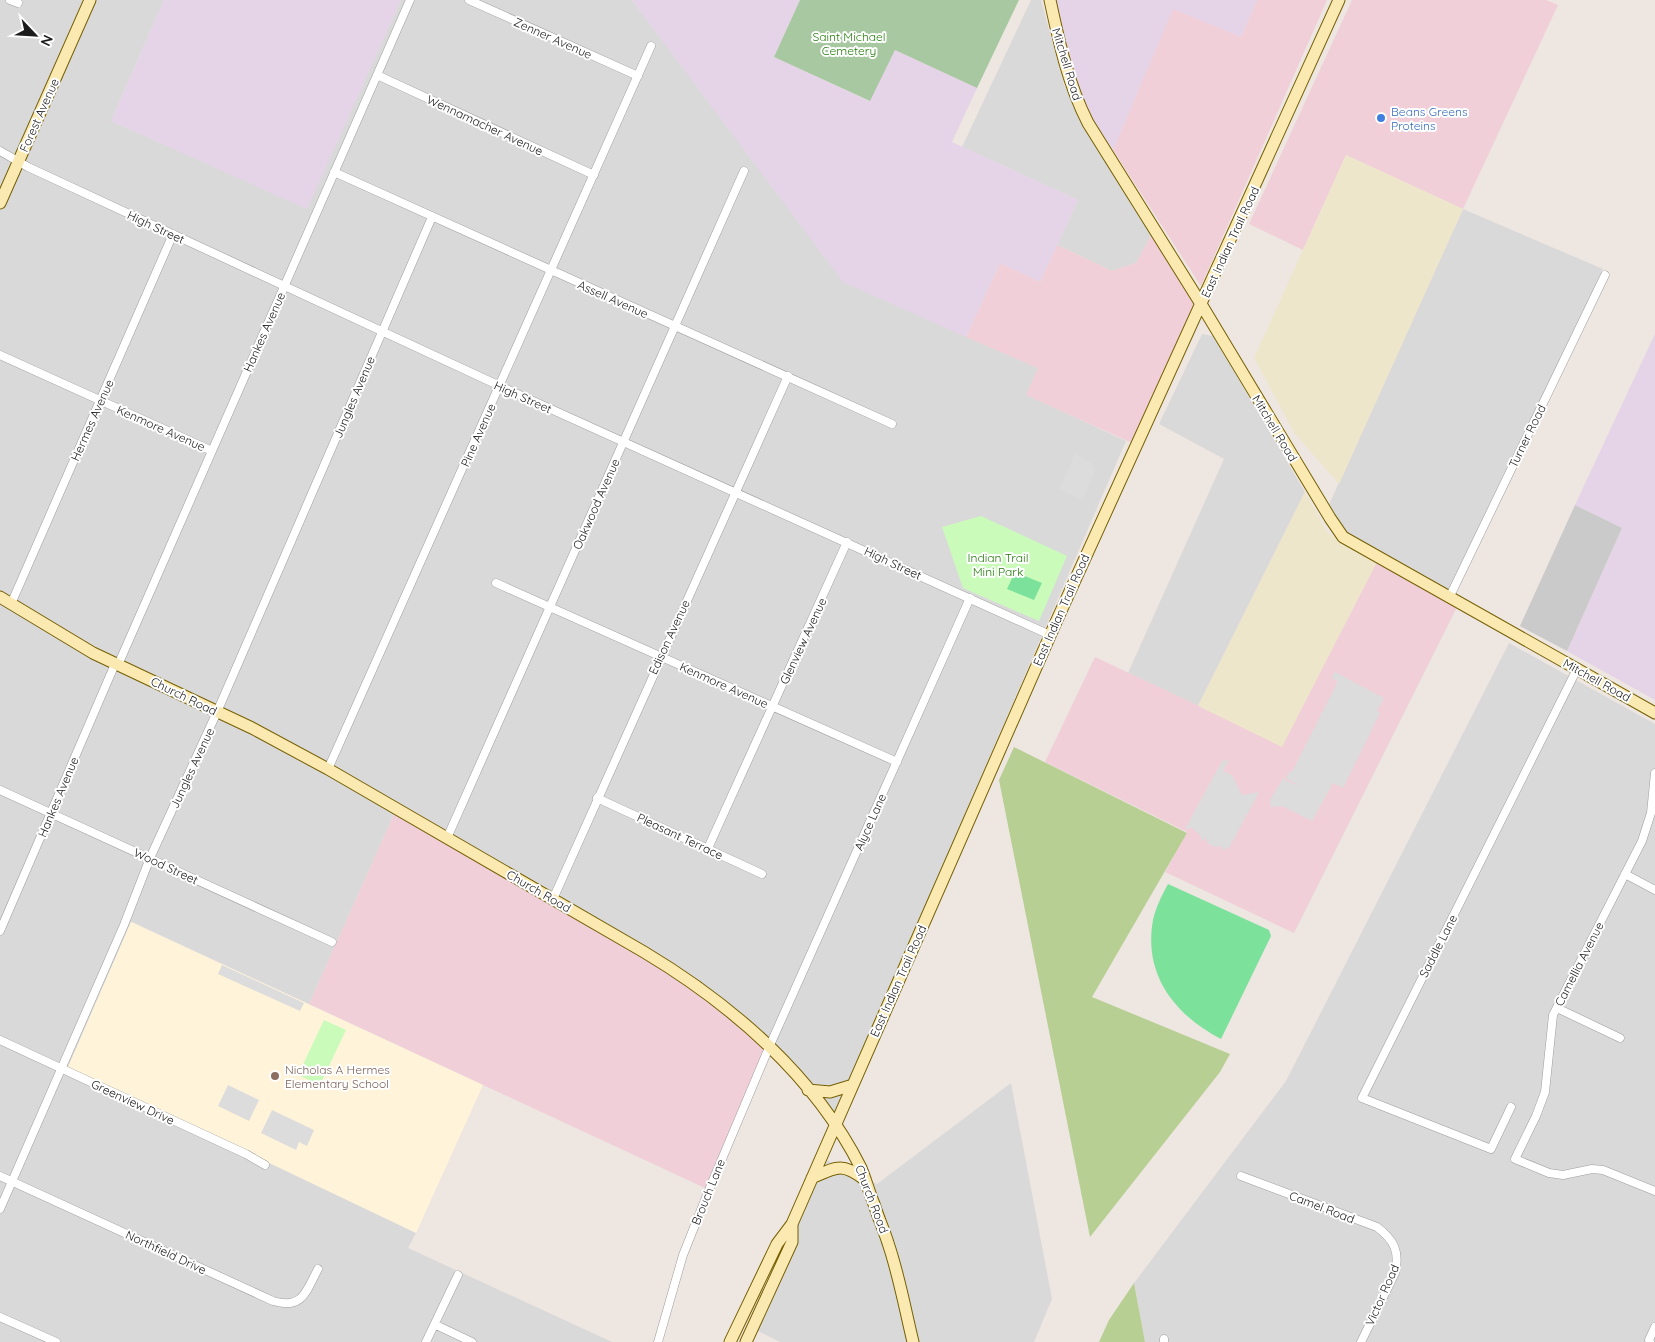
<svg xmlns="http://www.w3.org/2000/svg" width="1655" height="1342" font-family="Quicksand,sans-serif">
<style>
.residential{fill:#dad9d9}
.commercial{fill:#f0cfd8}
.industrial{fill:#e5d3e7}
.education{fill:#fff4d9}
.religious{fill:#cacaca}
.farmland{fill:#eee6cb}
.forest{fill:#b8cf94}
.cemetery{fill:#a8c8a2}
.park{fill:#cafbbb}
.pitch{fill:#7ce19b}
.parking{fill:#dcdcdc}
.lines{fill:none;stroke-linecap:round;stroke-linejoin:round}
.street-casing{stroke:#9d9d9d;stroke-width:9}
.secondary-casing{stroke:#755f01;stroke-width:13}
.street{stroke:#fff;stroke-width:8}
.secondary{stroke:#fbe9b2;stroke-width:11}
.shop-dot{fill:#3f7fe0;stroke:#fff;stroke-width:2}
.education-dot{fill:#8d6e63;stroke:#fff;stroke-width:2}
.labels{text-anchor:middle;dominant-baseline:central;stroke-width:4;stroke-linejoin:round;paint-order:stroke}
.park-label{font-size:12px;fill:#227d08;stroke:#fff}
.street-label{font-size:12px;fill:#1c1c1c;stroke:#fff}
.shop-label{font-size:12px;fill:#366cbe;stroke:#fff;text-anchor:start}
.education-label{font-size:12px;fill:#785e54;stroke:#fff;text-anchor:start}
</style>
<rect width="100%" height="100%" fill="#eee6e1"/>
<path class="residential" d="M0,0H164L111,121L307,208L401,0H632L843,281L1038,368L1027,395L1126,441L830,1126L766,1045L395,812L309,1004L132,922L416,1233L408,1248L612,1342H0Z
M1031,0H1041L1064,85L1118,181L1152,234L1136,263L1112,271L1057,245L1078,200L962,147Z
M1463,209L1603,269L1449,593L1346,533L1327,509Z
M1202,334L1213,336L1305,492L1198,706L1128,673L1224,459L1159,424Z
M1509,643L1655,724V1342H1145L1134,1283L1286,1081Z
M1011,1083L1052,1299L1034,1342H780L750,1327L827,1160L877,1184Z"/>
<path class="commercial" d="M1257,0H1327L1201,286L1113,150L1173,8L1241,37Z
M1352,0H1546L1558,5L1463,209L1346,155L1303,250L1249,224Z
M1152,234L1195,304L1132,443L1026,395L1038,368L966,337L1000,263L1040,282L1057,245L1112,271L1136,263Z
M1377,562L1457,607L1294,933L1165,872L1187,832L1045,762L1095,657L1218,715Z
M395,812L672,973L766,1045L705,1188L309,1004Z"/>
<path class="industrial" d="M164,0H401L307,209L111,121Z
M632,0H800L774,57L869,101L895,50L977,88L952,142L1078,200L1040,282L1000,263L966,337L843,282Z
M1051,0H1257L1241,37L1173,9L1113,150L1086,109Z
M1655,334V700L1567,651L1622,528L1575,505Z"/>
<path class="education" d="M131,922L483,1085L416,1233L68,1067Z"/>
<path class="religious" d="M1575,505L1622,528L1567,651L1520,626Z"/>
<path class="farmland" d="M1346,155L1463,209L1339,484L1295,434L1254,358Z
M1305,492L1327,532L1377,562L1282,747L1198,706Z"/>
<path class="forest" d="M1014,747L1187,833L1092,997L1230,1054L1220,1072L1090,1237L999,780Z
M1134,1283L1145,1342H1099L1109,1320Z"/>
<path class="cemetery" d="M800,0H1019L977,88L895,50L870,101L774,57Z"/>
<path class="park" d="M981,516L1067,556L1039,621L963,588L942,527Z
M324,1020L346,1030L320,1085L298,1075Z"/>
<path class="pitch" d="M1015,572L1042,583L1034,600L1007,589Z
M1168,884L1269,930L1271,936L1221,1039C1175,1015 1143,975 1153,920C1156,907 1162,895 1168,884Z"/>
<path class="parking" d="M1075,454L1090,462L1095,471L1082,500L1059,489Z
M1335,672L1384,698L1377,711L1380,713L1343,788L1333,783L1312,821L1282,806L1271,807L1270,800L1284,777L1285,780L1300,786L1286,778L1290,771L1292,772L1338,681L1331,677Z
M1229,760L1223,771L1232,775L1242,795L1259,792L1229,848L1221,850L1223,846L1216,847L1208,844L1205,838L1203,841L1199,834L1192,828L1185,829L1222,761Z
M222,965L304,1003L300,1011L218,974Z
M228,1085L259,1100L249,1121L218,1106Z
M272,1110L314,1130L307,1146L299,1142L296,1150L261,1133Z"/>
<g class="lines">
<defs>
<path id="street" d="M10,0L18,3
M469,0L638,76
M377,75L594,175
M0,151L28,167L500,386L1050,635
M334,172L892,424
M0,355L212,451
M496,583L897,762
M1449,598L1605,275
M11,604L173,234
M118,665L410,0
M328,769L651,46
M1655,773L1651,813L1642,841L1553,1015L1545,1092L1536,1116L1515,1159L1549,1173L1563,1175L1592,1169L1603,1170L1655,1191
M0,790L332,942
M597,798L762,874
M447,838L744,171
M708,848L847,542
M1625,874L1655,890
M553,899L788,376
M0,931L115,664
M1557,1008L1620,1038
M0,1040L246,1154L265,1165
M1511,1107L1491,1149L1362,1098L1577,669
M0,1176L273,1301C303,1310 306,1291 318,1269
M1241,1176L1377,1227C1394,1240 1400,1251 1395,1273L1361,1342
M0,1209L124,925L150,858L217,712L432,217
M0,1317L56,1342
M436,1325L472,1342
M426,1342L458,1275
M658,1342L683,1255L711,1185L770,1045L970,598
M1164,1342V1339
M1650,1342L1649,1340L1655,1327"/>
<path id="secondary" d="M1050,0C1059,42 1068,84 1088,123L1201,304L1330,518L1343,537L1655,713
M0,203L90,0
M0,597L93,653L252,728L328,769L644,952C731,1004 815,1076 861,1168C866,1180 869,1192 874,1204C878,1217 884,1230 888,1243C899,1275 905,1309 913,1342
M808,1090L830,1092L853,1085
M812,1178C836,1167 842,1162 864,1179
M730,1342L777,1244L792,1224L1056,622L1339,0
M746,1342L792,1242V1224"/>
</defs>
<use href="#street" class="street-casing"/>
<use href="#secondary" class="secondary-casing"/>
<use href="#street" class="street"/>
<use href="#secondary" class="secondary"/>
</g>
<circle class="shop-dot" cx="1381" cy="118" r="5"/>
<circle class="education-dot" cx="275" cy="1076" r="5"/>
<g class="labels">
<g class="park-label">
<text x="849" y="36">Saint Michael<tspan x="849" dy="14">Cemetery</tspan></text>
<text x="998" y="557">Indian Trail<tspan x="998" dy="14">Mini Park</tspan></text>
</g>
<g class="street-label">
<text transform="translate(553 38) rotate(24)">Zenner Avenue</text>
<text transform="translate(1067 64) rotate(73)">Mitchell Road</text>
<text transform="translate(39 115) rotate(-66)">Forest Avenue</text>
<text transform="translate(485 125) rotate(25)">Wennamacher Avenue</text>
<text transform="translate(156 227) rotate(25)">High Street</text>
<text transform="translate(1230 242) rotate(-65)">East Indian Trail Road</text>
<text transform="translate(613 299) rotate(24)">Assell Avenue</text>
<text transform="translate(264 332) rotate(-66)">Hankes Avenue</text>
<text transform="translate(354 397) rotate(-67)">Jungles Avenue</text>
<text transform="translate(523 397) rotate(24)">High Street</text>
<text transform="translate(92 420) rotate(-66)">Hermes Avenue</text>
<text transform="translate(161 428) rotate(24)">Kenmore Avenue</text>
<text transform="translate(1275 428) rotate(59)">Mitchell Road</text>
<text transform="translate(478 435) rotate(-66)">Pine Avenue</text>
<text transform="translate(1527 436) rotate(-64)">Turner Road</text>
<text transform="translate(596 504) rotate(-66)">Oakwood Avenue</text>
<text transform="translate(893 563) rotate(25)">High Street</text>
<text transform="translate(1061 610) rotate(-66)">East Indian Trail Road</text>
<text transform="translate(669 637) rotate(-65)">Edison Avenue</text>
<text transform="translate(803 641) rotate(-65)">Glenview Avenue</text>
<text transform="translate(1597 680) rotate(29)">Mitchell Road</text>
<text transform="translate(724 685) rotate(24)">Kenmore Avenue</text>
<text transform="translate(184 696) rotate(26)">Church Road</text>
<text transform="translate(192 768) rotate(-65)">Jungles Avenue</text>
<text transform="translate(58 797) rotate(-67)">Hankes Avenue</text>
<text transform="translate(870 822) rotate(-66)">Alyce Lane</text>
<text transform="translate(680 836) rotate(25)">Pleasant Terrace</text>
<text transform="translate(166 866) rotate(25)">Wood Street</text>
<text transform="translate(539 891) rotate(30)">Church Road</text>
<text transform="translate(1438 946) rotate(-63)">Saddle Lane</text>
<text transform="translate(1579 964) rotate(-63)">Camellia Avenue</text>
<text transform="translate(898 981) rotate(-66)">East Indian Trail Road</text>
<text transform="translate(133 1102) rotate(25)">Greenview Drive</text>
<text transform="translate(708 1192) rotate(-68)">Brouch Lane</text>
<text transform="translate(872 1199) rotate(69)">Church Road</text>
<text transform="translate(1322 1207) rotate(21)">Camel Road</text>
<text transform="translate(166 1252) rotate(25)">Northfield Drive</text>
<text transform="translate(1382 1295) rotate(-66)">Victor Road</text>
</g>
<g class="shop-label">
<text x="1391" y="111">Beans Greens<tspan x="1391" dy="14">Proteins</tspan></text>
</g>
<g class="education-label">
<text x="285" y="1069">Nicholas A Hermes<tspan x="285" dy="14">Elementary School</tspan></text>
</g>
</g>
<g transform="translate(35 35) rotate(115)" stroke="#ffffff" stroke-width="4" paint-order="stroke">
<path d="M0-4L9 19L0 12L-9 19Z" fill="#1c1c1c"/>
<text y="-8" font-size="14" font-weight="bold" text-anchor="middle" fill="#1c1c1c">N</text>
</g>
</svg>
